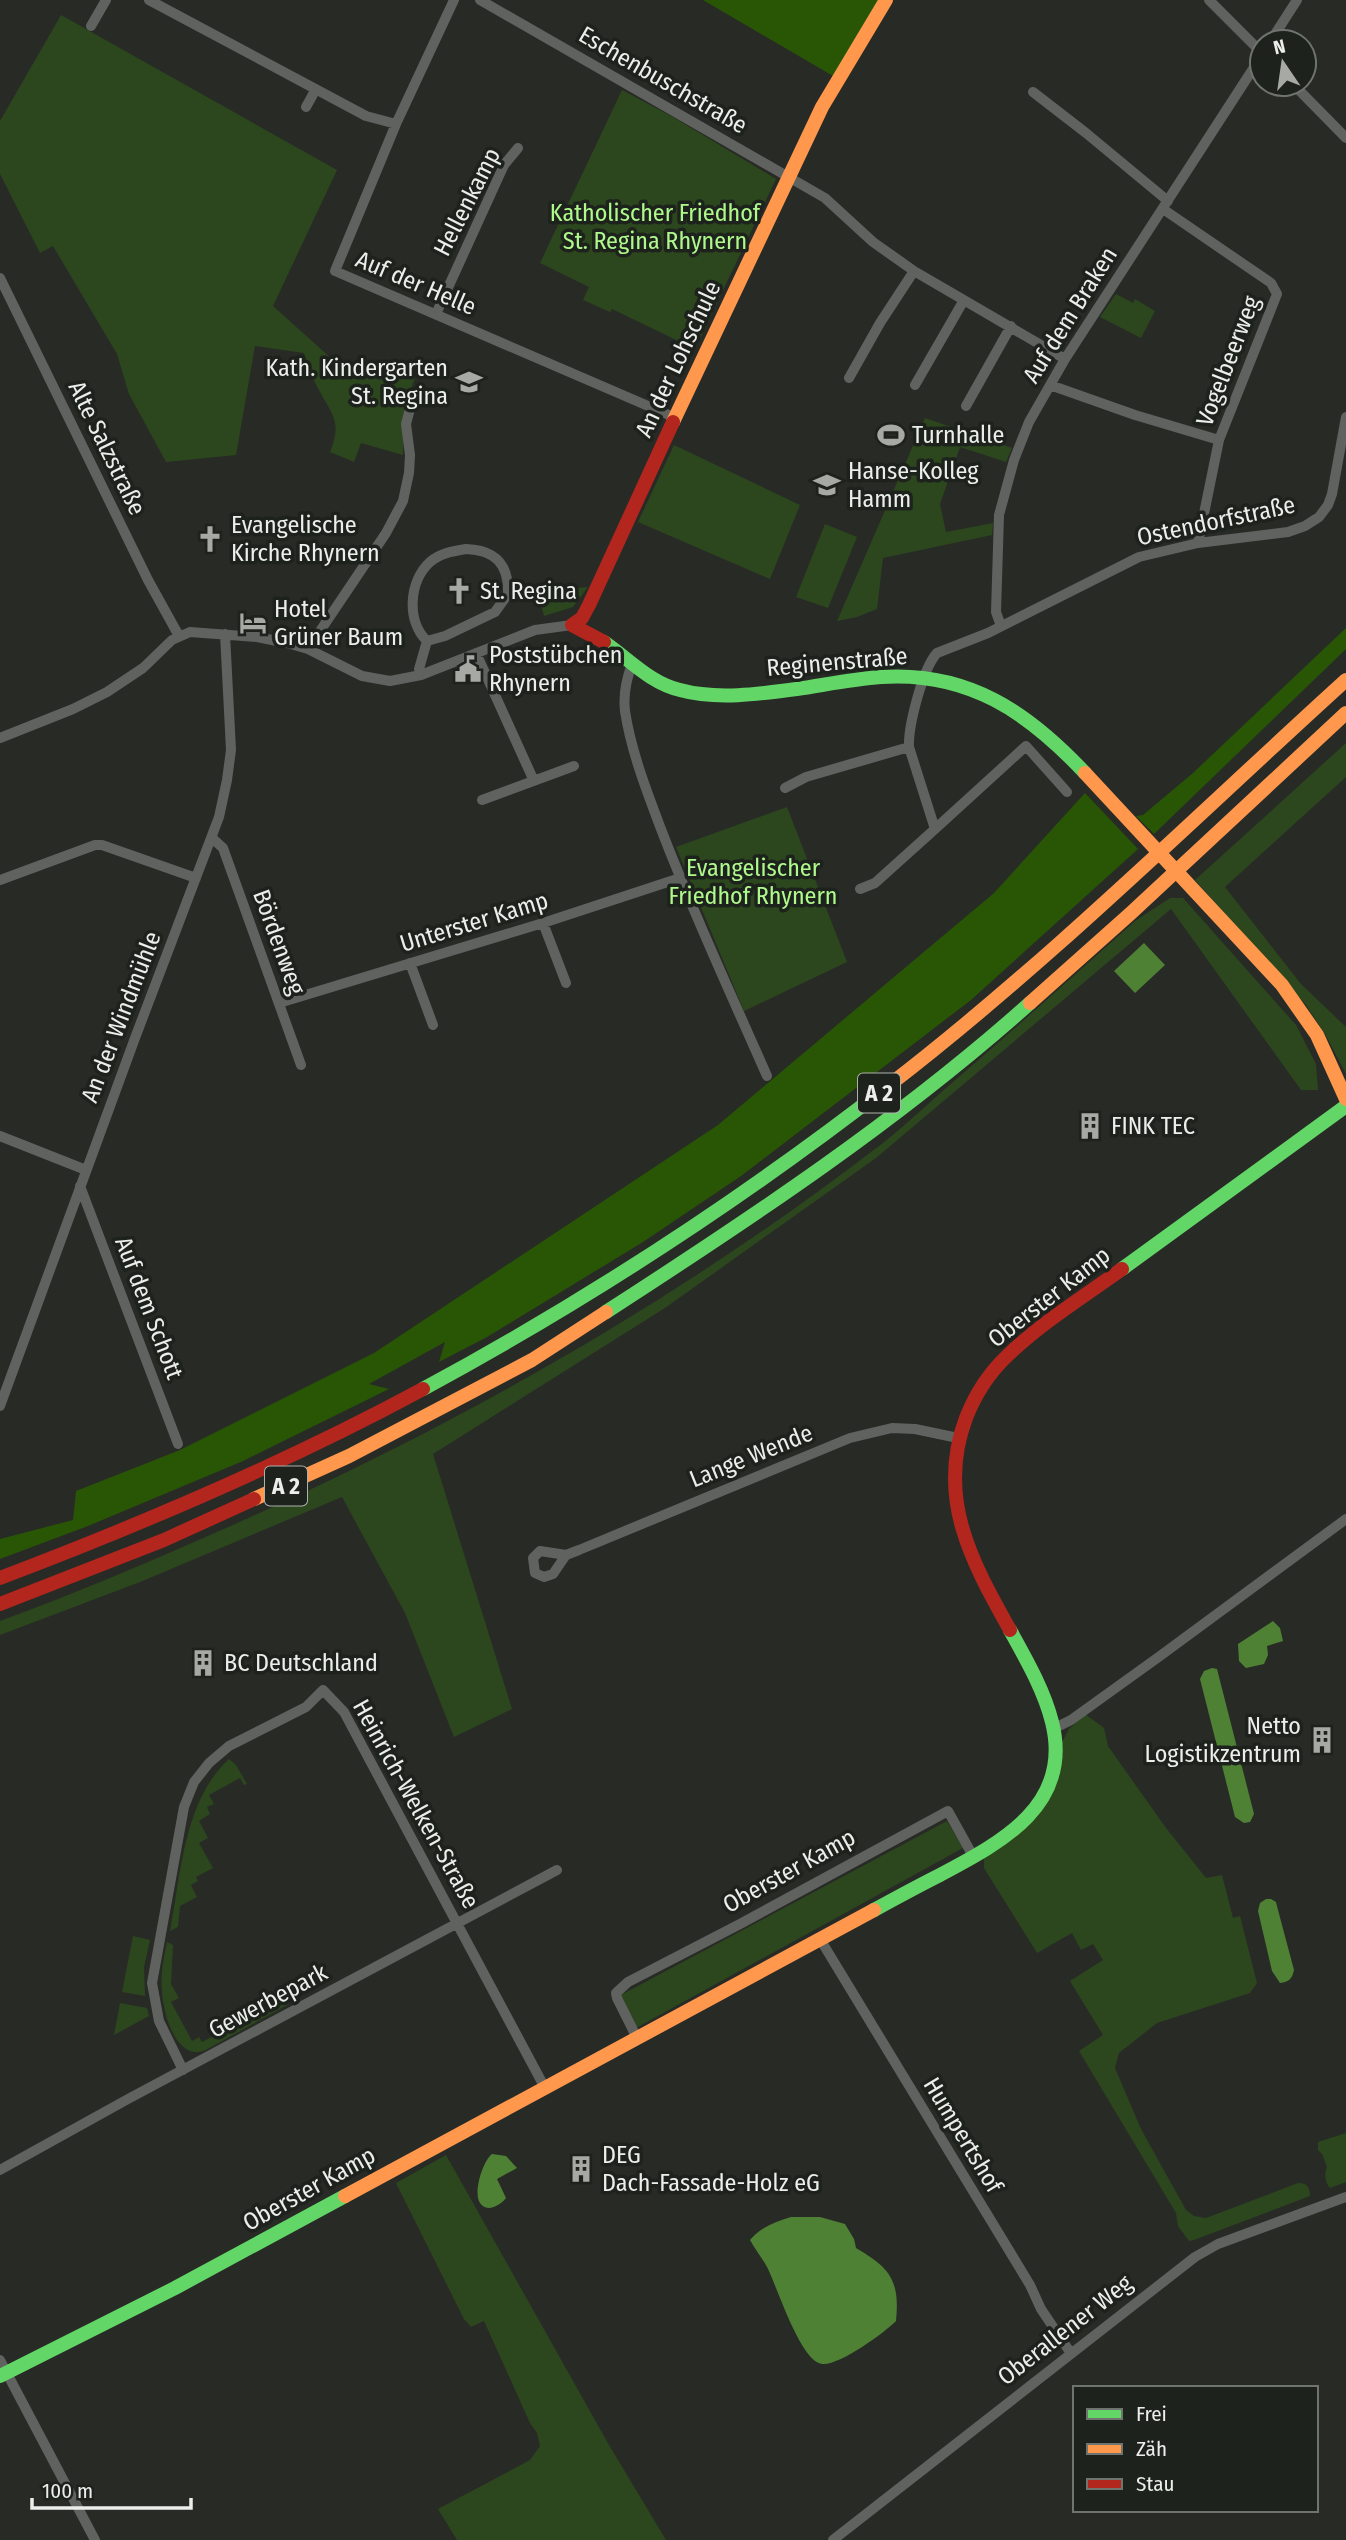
<svg xmlns="http://www.w3.org/2000/svg" width="1346" height="2540" font-family="'Fira Sans Condensed',sans-serif">
<style>
.green{fill:#2c471e}
.forest{fill:#295605}
.water{fill:#4f8135}
.lines{fill:none;stroke-linecap:round;stroke-linejoin:round}
.street{stroke:#606260;stroke-width:10}
.fast{stroke:#63d668;stroke-width:14}
.slow{stroke:#ff974d;stroke-width:14}
.jam{stroke:#b3261e;stroke-width:14}
.labels{text-anchor:middle;dominant-baseline:central;stroke-width:7;stroke-linejoin:round;paint-order:stroke}
.shield{fill:#1d221c;stroke:#adb1ac;stroke-width:2}
.shield-label{font-size:23px;font-weight:bold;fill:#ebeeea}
.street-label{font-size:24px;fill:#ebeeea;stroke:#1d221c}
.park-label{font-size:24px;fill:#aff98c;stroke:#1d221c}
.poi-label{font-size:24px;fill:#ebeeea;stroke:#1d221c;text-anchor:start}
</style>
<rect width="100%" height="100%" fill="#282a26"/>
<path class="green" d="M61,15L337,170L273,306L333,360L415,378L404,409L403,455L361,443L354,462L330,452C342,422 333,416 319,390C312,378 308,365 304,353L255,346L236,455L166,462L129,394L117,354L53,246L40,253L0,174V121Z
M622,90L673,117L776,179L695,349L612,309L610,312L583,300L589,287L540,263Z
M1116,294L1133,303L1135,299L1155,311L1141,338L1100,317Z
M925,418L1012,448L1006,462L960,447L940,504L946,532L993,523L992,535L883,558L877,609L857,617L837,621Z
M674,445L800,505L770,579L638,522Z
M825,524L857,537L828,608L796,597Z
M588,587L573,607L544,616L537,591Z
M1346,743V777L1225,887L1301,984L1346,1027V1074L1325,1034L1306,1005L1195,880Z
M787,807L847,962L744,1011L676,847Z
M1170,898H1183L1296,1025L1316,1064L1318,1090H1301L1171,909L876,1158L665,1308L433,1454L512,1709L454,1737L405,1613L342,1497L140,1582L0,1635V1621C66,1597 130,1570 194,1542C433,1439 663,1311 871,1152C900,1131 926,1105 953,1082C1014,1029 1075,975 1135,921Z
M1085,1714L1104,1728L1108,1746L1166,1828L1206,1878L1222,1875L1233,1918L1240,1916L1257,1983L1250,1993L1157,2023L1119,2053L1115,2068L1141,2129L1186,2210L1194,2216L1206,2218L1298,2183C1307,2183 1310,2187 1310,2196L1194,2240L1189,2241L1178,2226L1176,2213L1079,2051L1103,2035L1070,1981L1103,1960L1093,1944L1081,1950L1072,1933L1037,1953L984,1868V1858L1042,1810L1060,1776L1062,1742L1069,1729Z
M229,1759L236,1765L247,1784L244,1785L240,1778L209,1795L214,1804L207,1807L210,1814L199,1821L208,1838L199,1843L213,1868L196,1877L198,1881L191,1885L197,1897L180,1906L178,1927L170,1931C181,1873 184,1800 229,1759Z
M947,1821L963,1848L636,2028L619,1996Z
M133,1936L150,1940L144,1967L145,1996L122,1992Z
M167,1942L173,1945L171,1984L179,1998L171,2002L192,2041L199,2037L202,2042L282,2000H286L289,2004L204,2051C175,2060 163,2012 162,1991C160,1975 164,1958 167,1942Z
M120,2003L147,2008L149,2016L114,2035Z
M1346,2133V2182L1330,2188C1325,2182 1324,2174 1327,2167L1322,2154L1318,2150V2142Z
M446,2155L609,2445L666,2540H457L438,2509L530,2460L540,2446L537,2433L530,2423L484,2321L471,2327L464,2319L396,2183Z"/>
<path class="forest" d="M703,0H880L833,76Z
M1346,628V649L1154,834L1136,816L1143,815L1193,773Z
M1085,793L1138,849L971,1000L741,1176L643,1242L487,1337L439,1362L445,1342L369,1384L389,1389L243,1461L88,1526L0,1559V1539L73,1520L76,1491L180,1450L374,1353L718,1125L994,893Z"/>
<path class="water" d="M1144,943L1165,965L1135,993L1114,971Z
M1273,1621L1280,1628L1283,1641L1267,1646L1268,1655L1264,1664L1246,1668L1239,1661L1238,1644Z
M1212,1668L1217,1669L1254,1814L1250,1822L1244,1823L1235,1817L1200,1679L1204,1671Z
M1266,1899H1271L1276,1902L1278,1910L1294,1970C1292,1979 1289,1982 1280,1983L1272,1971L1258,1911L1260,1903Z
M492,2154L506,2156L517,2168L497,2179L506,2198C500,2206 485,2214 479,2201C474,2190 483,2161 492,2154Z
M791,2217H820L845,2224L854,2239L856,2248C890,2268 900,2280 896,2321C884,2333 839,2366 822,2364C800,2361 777,2286 767,2267C762,2258 755,2249 750,2240C761,2227 775,2222 791,2217Z"/>
<g class="lines">
<path class="street" d="M149,0L366,116L396,124
M454,0L396,124L335,271L676,418
M480,0L825,198L873,242L914,271L1065,359
M1209,0L1262,53
M91,26L106,0
M1270,42L1297,0
M1293,84L1346,138
M1033,92L1086,133L1168,201
M306,107L316,89
M1163,209L1271,283L1277,294L1219,440L1198,543
M0,278L148,580L179,636
M436,314L504,165L518,148
M849,378L880,323L914,271
M915,385L964,300
M1050,385L1135,415L1219,440
M966,406L1011,326
M466,549C495,550 509,564 508,594L495,612L445,636L427,641C406,621 409,581 430,562C440,553 454,551 466,549Z
M1001,626L996,612L999,515L1014,460L1029,422L1065,359L1262,55
M308,649L386,533L403,501L409,473L410,455L406,424L412,401
M476,653L534,781
M632,664C626,680 623,694 625,711C631,751 647,792 661,829C693,913 731,994 767,1076
M421,675L419,669L427,641
M0,738L73,709L107,692L143,668L172,640L190,632L257,637L287,643L308,649L362,676L390,681L421,675L535,630L572,625
M785,788L806,777L909,747
M482,800L574,766
M935,829L1026,746L1067,792
M212,838L223,848L301,1065
M0,880L95,845H102L196,878
M860,889L875,883L935,829L909,747C908,726 923,668 937,653L988,633L1139,557L1198,543L1288,532L1305,526L1319,517L1328,505L1332,494L1346,417
M543,923L566,983
M410,963L433,1025
M279,1003L543,923L680,878
M0,1136L86,1170
M80,1186L178,1444
M0,1406L135,1038L219,817L227,780L231,750L225,634
M566,1555L553,1574L544,1577L535,1573L533,1558L540,1551L566,1555L579,1550L850,1438L892,1428L915,1429L958,1438
M1053,1729L1071,1720L1160,1656L1346,1519
M820,1939L1030,2285L1041,2309L1070,2352
M637,2038L617,1998L616,1993L628,1982L740,1924L948,1811L973,1856
M183,2070L159,2021L152,1983L184,1807L194,1782L209,1763L229,1746L306,1707L323,1690L344,1712L545,2088
M0,2170L128,2099L557,1870
M0,2360L95,2540
M833,2540L1195,2257L1218,2244L1346,2197"/>
<path class="fast" d="M604,642C629,659 650,683 680,690C716,700 760,694 797,689C824,685 853,679 881,677C968,671 1028,712 1085,773
M1122,1269L1346,1106
M606,1312C753,1217 899,1120 1030,1003
M423,1389C586,1301 741,1200 888,1086
M874,1910C896,1898 918,1886 940,1875C1002,1842 1073,1805 1052,1722C1044,1690 1026,1659 1010,1630
M0,2376L175,2288L345,2196"/>
<path class="slow" d="M673,422L822,107L886,0
M1085,773L1282,985L1317,1035L1346,1099
M1030,1003L1131,913L1346,713
M888,1086C1049,962 1195,817 1346,680
M254,1499L349,1456L532,1360L606,1312
M345,2196L874,1910"/>
<path class="jam" d="M604,642L572,625L582,618L589,605L673,422
M0,1578C145,1523 286,1463 423,1389
M0,1604L164,1540L254,1499
M1010,1630C972,1562 936,1498 966,1418C975,1395 988,1374 1007,1356C1041,1323 1083,1297 1122,1269"/>
</g>
<defs>
<symbol id="school-bare" viewBox="-9 -9 18 18"><path d="M0-5L7-2L0 1L-7-2ZM-4 1L0 2.5L4 1V4Q0 6-4 4Z" fill="#a7a9a5" stroke="#1d221c" stroke-width="2.5" paint-order="stroke"/></symbol>
<symbol id="stadium-bare" viewBox="-9 -9 18 18"><path d="M0-5a6.5 5 0 1 0 0 10a6.5 5 0 1 0 0-10ZM-3.5-1.8h7v3.6h-7Z" fill="#a7a9a5" stroke="#1d221c" stroke-width="2.5" paint-order="stroke"/></symbol>
<symbol id="church-bare" viewBox="-9 -9 18 18"><path d="M-1.2-6h2.4v3.5h3.3v2.4h-3.3V6h-2.4V-.1h-3.3v-2.4h3.3Z" fill="#a7a9a5" stroke="#1d221c" stroke-width="2.5" paint-order="stroke"/></symbol>
<symbol id="hotel-bare" viewBox="-9 -9 18 18"><path d="M-6-4.5h1.5V1H6V5H4.5V3h-9V5H-6ZM-4 0a1.8 1.8 0 1 1 3.6 0ZM.5 0V-2.5h3Q6-2.5 6 0Z" fill="#a7a9a5" stroke="#1d221c" stroke-width="2.5" paint-order="stroke"/></symbol>
<symbol id="civic-bare" viewBox="-9 -9 18 18"><path d="M-.6-6.5H3V-4.5H.6V-3L4-1V1h2V6H-6V1h2V-1L-.6-3ZM-1.2 2.5V6h2.4V2.5Z" fill="#a7a9a5" stroke="#1d221c" stroke-width="2.5" paint-order="stroke"/></symbol>
<symbol id="building-bare" viewBox="-9 -9 18 18"><path d="M-4-6H4V6H1V3H-1V6H-4ZM-2.5-4.3h1.7v1.8h-1.7ZM.8-4.3h1.7v1.8H.8ZM-2.5-1h1.7V.8h-1.7ZM.8-1h1.7V.8H.8Z" fill="#a7a9a5" stroke="#1d221c" stroke-width="2.5" paint-order="stroke"/></symbol>
</defs>
<g fill-rule="evenodd">
<use href="#school-bare" x="450" y="363" width="38" height="38"/>
<use href="#stadium-bare" x="872" y="416" width="38" height="38"/>
<use href="#school-bare" x="808" y="466" width="38" height="38"/>
<use href="#church-bare" x="191" y="520" width="38" height="38"/>
<use href="#church-bare" x="440" y="572" width="38" height="38"/>
<use href="#hotel-bare" x="234" y="604" width="38" height="38"/>
<use href="#civic-bare" x="449" y="650" width="38" height="38"/>
<use href="#building-bare" x="1071" y="1107" width="38" height="38"/>
<use href="#building-bare" x="184" y="1644" width="38" height="38"/>
<use href="#building-bare" x="1303" y="1721" width="38" height="38"/>
<use href="#building-bare" x="562" y="2150" width="38" height="38"/>
</g>
<g class="labels">
<g class="shield">
<rect x="858" y="1073.5" width="42" height="39" rx="5"/>
<rect x="265" y="1466.5" width="42" height="39" rx="5"/>
</g>
<g class="shield-label">
<text x="879" y="1093">A 2</text>
<text x="286" y="1486">A 2</text>
</g>
<g class="street-label">
<text transform="translate(663 80) rotate(30)">Eschenbuschstraße</text>
<text transform="translate(467 202) rotate(-63)">Hellenkamp</text>
<text transform="translate(416 283) rotate(23)">Auf der Helle</text>
<text transform="translate(1070 315) rotate(-58)">Auf dem Braken</text>
<text transform="translate(678 359) rotate(-65)">An der Lohschule</text>
<text transform="translate(1228 361) rotate(-69)">Vogelbeerweg</text>
<text transform="translate(107 448) rotate(64)">Alte Salzstraße</text>
<text transform="translate(1216 521) rotate(-12)">Ostendorfstraße</text>
<text transform="translate(837 662) rotate(-5)">Reginenstraße</text>
<text transform="translate(474 922) rotate(-17)">Unterster Kamp</text>
<text transform="translate(279 942) rotate(70)">Bördenweg</text>
<text transform="translate(121 1017) rotate(-69)">An der Windmühle</text>
<text transform="translate(1049 1297) rotate(-38)">Oberster Kamp</text>
<text transform="translate(149 1308) rotate(69)">Auf dem Schott</text>
<text transform="translate(751 1456) rotate(-22)">Lange Wende</text>
<text transform="translate(416 1804) rotate(61)">Heinrich-Welken-Straße</text>
<text transform="translate(789 1871) rotate(-29)">Oberster Kamp</text>
<text transform="translate(268 2001) rotate(-28)">Gewerbepark</text>
<text transform="translate(963 2135) rotate(59)">Humpertshof</text>
<text transform="translate(309 2189) rotate(-29)">Oberster Kamp</text>
<text transform="translate(1065 2330) rotate(-38)">Oberallener Weg</text>
</g>
<g class="park-label">
<text x="655" y="213">Katholischer Friedhof<tspan x="655" dy="28">St. Regina Rhynern</tspan></text>
<text x="753" y="868">Evangelischer<tspan x="753" dy="28">Friedhof Rhynern</tspan></text>
</g>
<g class="poi-label">
<text x="448" y="368" text-anchor="end">Kath. Kindergarten<tspan x="448" dy="28">St. Regina</tspan></text>
<text x="912" y="435">Turnhalle</text>
<text x="848" y="471">Hanse-Kolleg<tspan x="848" dy="28">Hamm</tspan></text>
<text x="231" y="525">Evangelische<tspan x="231" dy="28">Kirche Rhynern</tspan></text>
<text x="480" y="591">St. Regina</text>
<text x="274" y="609">Hotel<tspan x="274" dy="28">Grüner Baum</tspan></text>
<text x="489" y="655">Poststübchen<tspan x="489" dy="28">Rhynern</tspan></text>
<text x="1111" y="1126">FINK TEC</text>
<text x="224" y="1663">BC Deutschland</text>
<text x="1301" y="1726" text-anchor="end">Netto<tspan x="1301" dy="28">Logistikzentrum</tspan></text>
<text x="602" y="2155">DEG<tspan x="602" dy="28">Dach-Fassade-Holz eG</tspan></text>
</g>
</g>
<rect x="1073" y="2386" width="245" height="126" fill="#1d221c" stroke="#6f746e" stroke-width="2"/>
<rect x="1087" y="2409" width="35" height="10" fill="#63d668" stroke="#6f746e" stroke-width="2"/>
<text x="1136" y="2421" font-size="21" fill="#ebeeea">Frei</text>
<rect x="1087" y="2444" width="35" height="10" fill="#ff974d" stroke="#6f746e" stroke-width="2"/>
<text x="1136" y="2456" font-size="21" fill="#ebeeea">Zäh</text>
<rect x="1087" y="2479" width="35" height="10" fill="#b3261e" stroke="#6f746e" stroke-width="2"/>
<text x="1136" y="2491" font-size="21" fill="#ebeeea">Stau</text>
<g transform="translate(1283 63) rotate(347)"><circle r="33" fill="#1d221c" stroke="#6f746e" stroke-width="2"/>
<path d="M0-5L12 26L0 18L-12 26Z" fill="#a7a9a5"/>
<text y="-10" font-size="19" font-weight="bold" text-anchor="middle" fill="#ebeeea">N</text>
</g>
<path d="M32 2498v10h159v-10" fill="none" stroke="#ebeeea" stroke-width="3.5"/>
<text x="42" y="2498" font-size="21" fill="#ebeeea" stroke="#1d221c" stroke-width="5" paint-order="stroke">100 m</text>
</svg>
